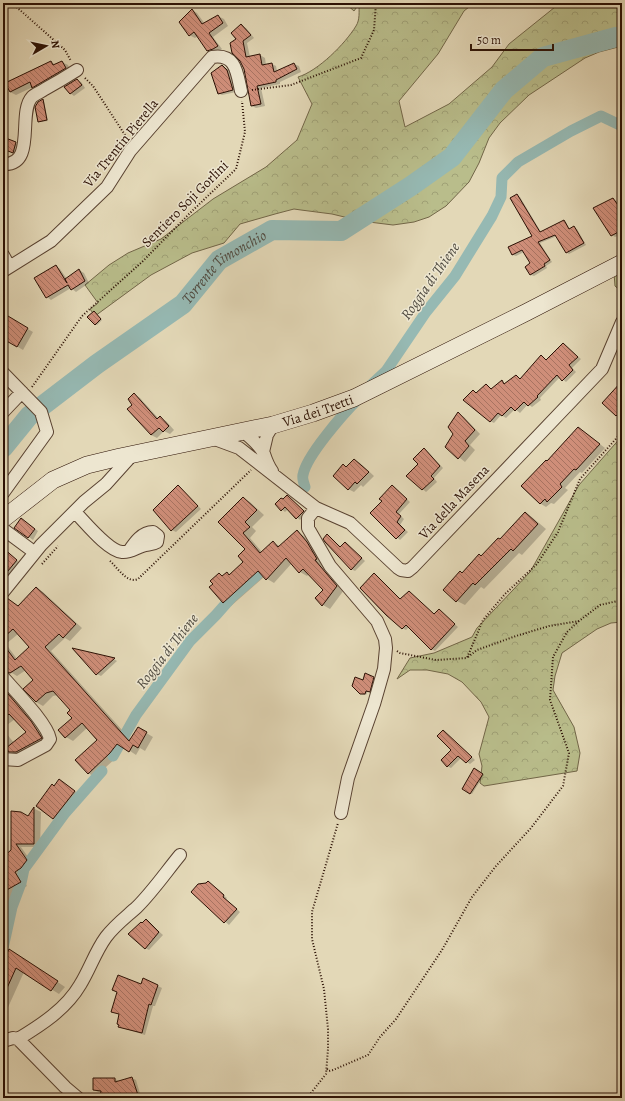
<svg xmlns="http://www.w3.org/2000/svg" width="625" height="1101" font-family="Alegreya,serif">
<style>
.forest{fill:url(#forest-crowns);stroke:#726648}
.park{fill:url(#park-tufts);stroke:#726648}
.shadow{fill:#0003;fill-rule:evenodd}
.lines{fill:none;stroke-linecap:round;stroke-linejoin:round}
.canal{stroke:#96b9b3;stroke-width:11}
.river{stroke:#96b9b3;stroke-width:20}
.building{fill:url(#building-back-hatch);stroke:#2b1004}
.street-casing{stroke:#594231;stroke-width:14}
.secondary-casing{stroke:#2b1004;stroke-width:18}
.path{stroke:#2b1004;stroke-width:2;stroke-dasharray:1 2;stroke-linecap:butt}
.street{stroke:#ede6d0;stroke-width:12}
.secondary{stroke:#ede6d0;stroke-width:17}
.labels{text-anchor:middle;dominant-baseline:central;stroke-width:3;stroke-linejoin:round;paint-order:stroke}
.street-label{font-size:14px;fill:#2b1004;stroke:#ede6d0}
.water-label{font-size:15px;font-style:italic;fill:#504b41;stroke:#ede6d0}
</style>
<defs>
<pattern id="forest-crowns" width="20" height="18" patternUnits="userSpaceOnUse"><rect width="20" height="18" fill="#b9bd8b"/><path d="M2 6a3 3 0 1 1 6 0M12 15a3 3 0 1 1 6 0" fill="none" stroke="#9fa176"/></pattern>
<pattern id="park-tufts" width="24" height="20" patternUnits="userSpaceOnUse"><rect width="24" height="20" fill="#b9bd8b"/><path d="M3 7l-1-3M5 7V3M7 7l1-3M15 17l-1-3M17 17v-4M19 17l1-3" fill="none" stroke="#9fa176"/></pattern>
<pattern id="building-back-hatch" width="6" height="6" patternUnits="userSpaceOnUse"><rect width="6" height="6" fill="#cf8e79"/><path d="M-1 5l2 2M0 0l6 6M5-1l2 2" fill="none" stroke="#a87361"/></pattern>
</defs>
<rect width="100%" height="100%" fill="#e3d8b7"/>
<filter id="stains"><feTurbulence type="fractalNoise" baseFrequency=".005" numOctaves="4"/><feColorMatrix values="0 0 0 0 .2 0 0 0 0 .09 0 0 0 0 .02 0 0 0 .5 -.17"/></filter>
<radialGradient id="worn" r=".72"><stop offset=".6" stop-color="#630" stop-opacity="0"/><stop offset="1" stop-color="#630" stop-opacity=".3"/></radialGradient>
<path class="forest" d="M345,3H474L464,11L438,54L399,101L405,127L449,104L492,67L509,44L560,3H622V46L599,52L585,58L529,95L500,123L489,138L479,163L469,182L446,206L429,217L414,222L393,225L361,221L332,214L301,210L294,209L275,214L240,224L224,243L192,253L151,275L95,316L90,309L98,303L85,285L109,265L128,253L161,239L213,199L266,167L297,140L312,104L298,77C318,71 345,44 356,26C360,20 359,11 359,4L354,11Z
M622,436V622L611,623L597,629L562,653L555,676L553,690L574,727L580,753L577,771L484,786L480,783L482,766L479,754L489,717L481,702L462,682L448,674L427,670H410L397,679L410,658L434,653L472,637L477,628L530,572L579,485Z"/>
<path class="park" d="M622,269V292L615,286L614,273Z"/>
<path class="shadow" d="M192,10L197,13L205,24L218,16L224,19L228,26L213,37L222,49L214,54L208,51L198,36L195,38L189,35Z
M241,26L246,28L254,38L247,43L250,57L260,55L265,58L266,65L272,64L276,66L277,71L294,64L299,66L301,72L280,82V84L261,88L265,106L256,108L252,106L237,39Z
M51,62L56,65L62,62L68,65L71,72L39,90L33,87L16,95L10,92Z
M222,66L229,70L233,77L236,92L222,95L218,93Z
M77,80L81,82L85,88L74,96L70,93Z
M43,100L44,101L48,121L40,122L39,121Z
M3,138L20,145L16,154L3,149Z
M517,195L520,197L541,232L564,221L566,222L570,230L574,227L577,229L586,245L569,254L566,252L557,236L540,243L552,262L546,266L547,268L534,276L531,275L526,267L532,264L524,252L516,256L513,255L509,248L533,236Z
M613,199L616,201L622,209V234L615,237L612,235Z
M56,266L60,269L67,279L79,270L84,273L89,283L76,292L71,288L51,300L47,297Z
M96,313L102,320L97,325L95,324Z
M4,315L33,332L23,350L3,338V317Z
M563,344L581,359L572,368L576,372L566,382L560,377L540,398L541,400L532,407L528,404L520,413L515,409L506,418L501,415L494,423L490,421L473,391L477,393L486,385L492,389L502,382L506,384L520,380L545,359L547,361Z
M622,382V418L603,403Z
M134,394L140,398L159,419L160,418L166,421L174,430L170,434L164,431L157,438L151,435L134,405Z
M458,413L464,417L480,434L470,445L475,450L465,462L446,447L454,434Z
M579,428L605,448L582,473L580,472L565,488L568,490L554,504L551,503L546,507L541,504L522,486L547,462Z
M424,450L428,452L443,468L434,478L437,482L426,492L408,476L419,464Z
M355,460L360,463L374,476L363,487L361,485L354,492L348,489L343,465L347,468Z
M178,486L181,488L201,509L176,532L172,530Z
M396,489L410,502L399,514L404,519L400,525L408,532L400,540L372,513Z
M287,496L306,513L300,520L288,509L285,512L276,504L283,500Z
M243,498L250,502L264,515L252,527L256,531L250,538L262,552L273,543L280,546L297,532L304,536L315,547L324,563L322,565L344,590L330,609L323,605L325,590L309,574L307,576L300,572L292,563L274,583L264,577L231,606L223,602L214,584L219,574L224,577L227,573L230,575L245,562L247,549L219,522Z
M526,513L533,518L546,529L522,555L519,553L484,589L481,587L465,605L457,601L462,573L500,540Z
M24,521L38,531L33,540L15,527Z
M328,536L341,547L345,543L349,546L365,561L355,571L351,569Z
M6,551L20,563L8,578L3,575V554Z
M374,574L401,600L409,592L435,615L439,610L458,627L435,651L431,649L409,627L406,630L402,628Z
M36,588L43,592L82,628L70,641L65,638L51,651L131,740L138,728L153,737L145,751L140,748L136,755L124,747L117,757L95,777L88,773L99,740L87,728L73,741L66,737L73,718L72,710L58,695L53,696L43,706L36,702L35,680L26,670L17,676L12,673L5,675L3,678V604L19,607ZM18,634L30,647L17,659L6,644Z
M75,650L114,659L117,661L101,676L97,674Z
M374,678H375L371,692L368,691L366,695L361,694L364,681Z
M3,684L38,725L47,740L17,755L10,751L7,747L3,746V729L14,743L27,732L15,719L3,728Z
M444,731L475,760L470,764L461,758L451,768L447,766L452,750Z
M475,769L484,775L472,794L464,789Z
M60,780L80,795L60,822L37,806Z
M35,809L41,812L40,847H21L33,864L28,871L20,875L27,886L13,893L16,899L5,907L3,905V866L12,862V812L28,817Z
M208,882L227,898L226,899L240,912L229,925L192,892Z
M146,920L163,935L149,950L145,948Z
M18,955L65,987L59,994L24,972L5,1014L3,1013V965Z
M144,979L162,988L155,1006H153L145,1035L119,1027Z
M132,1078L136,1080L141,1097L104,1098L101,1097L102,1092H98L94,1090L115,1079L119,1081Z"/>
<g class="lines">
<path class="canal" d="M371,385L386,371L426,312L455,276L492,216L501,197L502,178L518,162L571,131L601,116L622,126
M305,487C304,484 302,478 303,475C306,456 344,413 358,399
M113,756L136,715L190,641L216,615L231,598L257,575
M3,948L12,907L21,883L24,869L65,813L102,771"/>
<path class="river" id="s1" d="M3,448L29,416L97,364L183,304L219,260L272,230L341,231L411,186L452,157L504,90L543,57L616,37H622"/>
</g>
<path class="building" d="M192,9L202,24L218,15L223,23L209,33L218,46L213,49L207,51L194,32L189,36L179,22Z
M241,24L251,35L243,41L246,57L260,54L262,65L272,63L274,72L294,63L297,69L276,80V82L257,86L261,104L251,106L244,69L240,61L232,53L230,43L236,39L231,33Z
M51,61L53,65L62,61L66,68L32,88L30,82L10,92L5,83Z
M222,65L227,70L233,90L218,94L211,73Z
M77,79L82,85L70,94L64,87Z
M43,99L47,120L38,122L35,107L38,102Z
M3,137L16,142L13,153L3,149Z
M517,194L540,232L564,220L569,229L574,226L584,243L566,253L555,235L538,242L550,260L544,264L545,266L530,275L525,267L530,263L522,250L512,255L508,247L532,236L510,198Z
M613,198L622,211V230L611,236L593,208Z
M56,265L67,283L65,279L79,269L85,281L71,290L68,285L46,298L34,278Z
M94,311L101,319L95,325L87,317Z
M3,313L28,328L17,347L3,339Z
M563,343L578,357L569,365L573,370L562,381L557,375L537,396L538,397L528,406L524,402L515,411L511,407L502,416L498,413L490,422L463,400L473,390L476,393L486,384L491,389L502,380L504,384L516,375L520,379L541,355L546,360Z
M622,381V410L616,416L602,403Z
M134,393L157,419L160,416L169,426L163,432L159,428L151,435L127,409L132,405L128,399Z
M458,412L475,430L465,441L469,446L458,459L445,447L453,434L448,427Z
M578,427L600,444L576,470L574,469L560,484L562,487L547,502L545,499L540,504L521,486L546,460L547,461Z
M424,448L440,466L431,476L434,479L422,490L406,476L418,464L413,459Z
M354,459L369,472L357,484L355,482L348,490L333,476L343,464L346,467Z
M178,485L198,506L171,531L153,510Z
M392,485L407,499L396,512L401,516L397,522L405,530L396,539L370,513L382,501L379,499Z
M287,495L304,511L296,519L285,507L281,511L275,504L281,498L283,499Z
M243,497L257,510L245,522L250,527L243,533L260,553L273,541L278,547L297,530L307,542L317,559L315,560L337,586L322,606L315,598L323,590L303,569L299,573L286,558L266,580L258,571L223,603L209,587L213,584L210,581L219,573L222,576L227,572L229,575L243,562L238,556L245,549L218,522Z
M525,512L538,524L513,551L511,549L475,585L473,583L456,602L443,590L460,571L462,573L479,554L481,556L498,538L500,539Z
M21,518L35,529L28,538L14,528Z
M327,534L340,547L345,542L362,558L351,570L325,542L323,539Z
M3,548L17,560L3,577Z
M374,573L400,599L409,591L434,614L439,609L455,624L431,650L406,625L402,629L386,615L360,588Z
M36,587L76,624L63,638L59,634L45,647L129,741L138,727L147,732L138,748L133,745L129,752L117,744L110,753L88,774L75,760L97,740L82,723L65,738L58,730L72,718L67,713L70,710L53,691L46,693L36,702L23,689L33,680L21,666L10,673L3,670V644L15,660L29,647L13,629L3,638V599L7,598L18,606Z
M72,648L115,658L96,675Z
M365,673L374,677L370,692L366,691L365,694H360L352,686L355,677L363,680Z
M3,688L31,721L42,738L16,752H9L6,748L26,732L9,714L3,719Z
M443,730L472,757L466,763L458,756L447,767L441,760L451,750L437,736Z
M474,768L483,774L470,794L462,789Z
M59,779L75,791L53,819L36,806L52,784L54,786Z
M34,807V844H16L27,860L21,868L15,872L21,882L3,892V865L6,864L3,857L11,850V811L21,812L28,816Z
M208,881L224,895L223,897L237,909L224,923L191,892L198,884L206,883Z
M146,919L159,932L145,949L128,934L141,922L142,923Z
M9,949L58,981L51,991L16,968L3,997V963Z
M118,975L141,984L143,978L158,985L151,1005L149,1004L142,1033L118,1027L119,1025L117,1024L119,1014L111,1012L117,992L112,990Z
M132,1077L138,1095L127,1098L100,1097L101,1091L93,1090V1078H115V1082Z"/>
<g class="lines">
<defs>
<path id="street" d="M3,164C37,166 17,113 32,97C35,94 41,92 45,89C56,83 66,77 77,70
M3,255L9,266
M3,271L51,241L107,187L130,151L212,57C236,53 237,73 241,91
M3,373L41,412L47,432L3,493
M3,412L22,392
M244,432C251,438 260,445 264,454C266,460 268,466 272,471
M212,438L239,448L316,508L350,523L398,568L401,570L408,571L413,567L602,369L622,322
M263,452L267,435L273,425
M316,508L308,518V528L330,566L377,621L385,639L386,648L384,669L374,704L348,778L341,813
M75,512C85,522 108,551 122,552C129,553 136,548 142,546C148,544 152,545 157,542L158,536L153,532C142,532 135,542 129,551
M3,529L34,552
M3,592L41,545L84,502L106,484L133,454
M3,677C15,691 47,723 50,739L46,745L18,760L3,759
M18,1039C41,1025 66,1009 80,985C90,969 95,952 106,937C115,925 126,917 137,907C153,891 166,872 180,855
M3,1041L13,1038L18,1039L65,1087L78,1098"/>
<g id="secondary">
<path id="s2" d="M3,519L53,480L87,465L120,457L273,425L313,413L354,398L527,312L622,263"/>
</g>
</defs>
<use href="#street" class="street-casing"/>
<use href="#secondary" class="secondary-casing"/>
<path class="path" d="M12,3L65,50L71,61
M85,78L93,86L127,138
M252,90L291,85L361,58L374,30L376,3
M32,387L82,316L143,261L190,213L236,169L245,132L242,101
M110,561C117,567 127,584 138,579L251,470
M42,564L58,546
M397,651L400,653L436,660L467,658L483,620L505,594L537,564L558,532L580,479L622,432
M468,657L477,650L516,636L549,626L579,621L600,605L622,600
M327,1069L329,1071L333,1070L368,1055L380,1037L396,1019L442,950L472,897L496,866L531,828L563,786L569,753L550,700L553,657L567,632L579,621
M307,1098L326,1074L328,1049V1029L324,989L312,939V912L338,823"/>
<use href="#street" class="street"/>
<use href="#secondary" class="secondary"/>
</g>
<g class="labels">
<g class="street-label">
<text transform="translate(121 143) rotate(-51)">Via Trentin Pierella</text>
<text transform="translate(185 204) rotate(-45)">Sentiero Soji Gorlini</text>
<text stroke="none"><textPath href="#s2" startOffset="338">Via dei Tretti</textPath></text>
<text transform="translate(454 502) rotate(-47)">Via della Masena</text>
</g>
<g class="water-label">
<text stroke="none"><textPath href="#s1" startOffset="288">Torrente Timonchio</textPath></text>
<text transform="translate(430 281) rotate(-55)">Roggia di Thiene</text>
<text transform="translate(167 651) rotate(-52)">Roggia di Thiene</text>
</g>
</g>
<rect width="625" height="1101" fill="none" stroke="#e3d8b7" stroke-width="16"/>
<rect x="4" y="4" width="617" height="1093" fill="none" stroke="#2b1004" stroke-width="2"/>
<rect x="8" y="8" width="609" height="1085" fill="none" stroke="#2b1004"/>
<g transform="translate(46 46) rotate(81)" stroke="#ede6d0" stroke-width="3" paint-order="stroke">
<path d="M0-3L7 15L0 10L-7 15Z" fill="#2b1004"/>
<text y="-6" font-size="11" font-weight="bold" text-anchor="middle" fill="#2b1004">N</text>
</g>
<path d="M471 44v6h82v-6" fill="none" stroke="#2b1004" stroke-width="2"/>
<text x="477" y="44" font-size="12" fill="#2b1004" stroke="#ede6d0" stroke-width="3" paint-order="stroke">50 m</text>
<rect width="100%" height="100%" filter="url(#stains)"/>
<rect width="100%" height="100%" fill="url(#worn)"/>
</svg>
